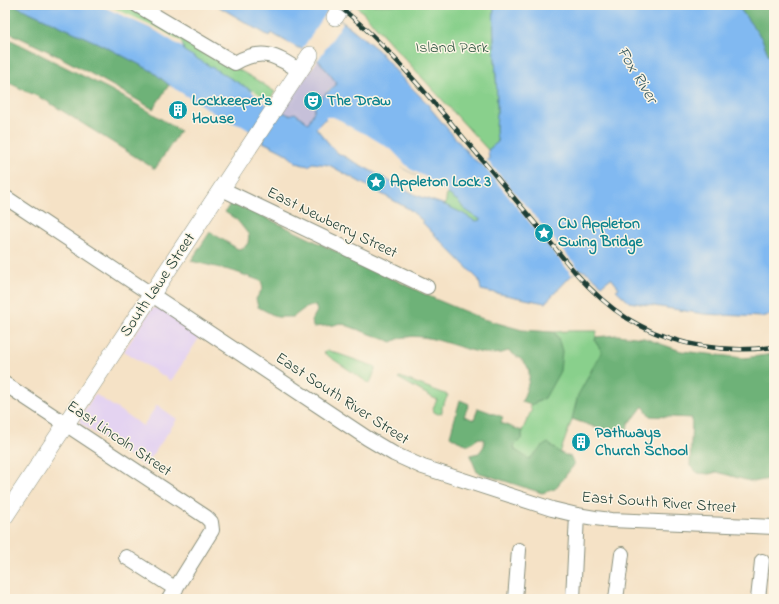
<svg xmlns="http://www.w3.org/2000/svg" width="779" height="604" font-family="'Indie Flower',sans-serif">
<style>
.built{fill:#e4d3f1}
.industrial{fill:#c6c0d9}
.green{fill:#89d08c;stroke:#548660}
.forest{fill:#6eb278;stroke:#467856}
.water{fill:#81b9f1;stroke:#507b92;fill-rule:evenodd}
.pier{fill:#f5e2c6}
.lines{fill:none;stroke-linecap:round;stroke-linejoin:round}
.minor-casing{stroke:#8a907d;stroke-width:16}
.major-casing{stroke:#8a907d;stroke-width:18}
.minor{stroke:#fff;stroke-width:14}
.major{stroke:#fff;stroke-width:17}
.rail-casing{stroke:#1f3d34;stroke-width:4.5}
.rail{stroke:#fcf5e5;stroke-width:3;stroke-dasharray:9;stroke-linecap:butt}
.labels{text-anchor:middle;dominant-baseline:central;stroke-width:3;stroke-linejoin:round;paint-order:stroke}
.park-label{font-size:16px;fill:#345a46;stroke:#fcf5e5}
.culture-label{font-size:16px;font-weight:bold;fill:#0d838f;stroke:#fcf5e5;text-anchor:start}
.street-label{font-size:16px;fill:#1f3d34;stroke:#fcf5e5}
.water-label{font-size:17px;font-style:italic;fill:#385c63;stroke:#fcf5e5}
</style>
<rect width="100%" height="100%" fill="#fcf5e5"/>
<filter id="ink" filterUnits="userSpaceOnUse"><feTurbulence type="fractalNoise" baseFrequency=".025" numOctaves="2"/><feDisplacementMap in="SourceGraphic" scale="8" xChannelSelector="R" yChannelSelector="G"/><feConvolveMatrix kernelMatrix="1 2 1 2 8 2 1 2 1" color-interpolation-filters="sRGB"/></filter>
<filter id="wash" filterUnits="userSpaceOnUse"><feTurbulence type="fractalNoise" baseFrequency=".012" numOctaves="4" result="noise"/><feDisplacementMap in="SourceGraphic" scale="16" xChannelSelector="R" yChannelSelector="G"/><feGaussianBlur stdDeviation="0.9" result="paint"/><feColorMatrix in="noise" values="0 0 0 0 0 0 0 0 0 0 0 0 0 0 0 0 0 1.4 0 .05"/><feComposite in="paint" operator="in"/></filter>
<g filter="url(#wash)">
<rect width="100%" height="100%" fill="#f5e2c6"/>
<path class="built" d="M159,307L201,335L171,381L124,351L152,309Z
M95,394L143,426L157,405L177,419L145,467L80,423V417Z"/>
<path class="industrial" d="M318,60L337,82L336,85L328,90L315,108V113L308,123L302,118L289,115L281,110Z"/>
<path class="green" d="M102,5H121L127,9L132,8L260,82L275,92L268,102L254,92Z
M356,5H494C492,38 497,72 497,105C498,117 494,130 498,142L488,150Z
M447,191L473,212L490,228L445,208Z
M568,331H597L595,341L602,351L587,378L560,453L532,456L529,460L515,450L514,446L522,438V431L532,409L530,408L531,405L545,398L558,338L554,332Z
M327,350L376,367L370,384L324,353Z
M400,377L448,395L442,407V413L438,414L434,412L433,408L437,400L398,378Z"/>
<path class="forest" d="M5,5H14L100,44L152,71L169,85L153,109C105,81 56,53 5,31Z
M737,5H774V61L768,54L762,39Z
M5,37L111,90L150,112L180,131L155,169L45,100L5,81Z
M230,204L250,210L435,299L483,319L522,330L554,332L558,338L562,351L560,371L545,398L531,405L522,402C526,389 535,373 524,362C520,358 513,354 508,351C480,363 439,332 406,337C401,337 396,340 392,342L340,323L334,325L313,327L312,320L317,311L315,305L305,308L293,317H277L258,307L256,299L263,288L261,281L233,271L191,261L210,232L238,249L244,248L248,243L249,235L237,220L225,212Z
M617,335L644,338L681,351L744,358L774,354V478L753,482L717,472L709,474L698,473L690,466L692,418L650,416L643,406L634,418L628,423L627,431L616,429L603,430L572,419L578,395L602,352L595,341L596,337Z
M460,400L469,404L464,416L474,420L478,408L503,417L501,423L522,431V438L514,446L515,450L529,459L543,446L548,443L560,453L571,457L574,465L555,489L542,493L477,472L470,455L479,453L484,446V439L479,438L469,445L458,441L450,436Z"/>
<path class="water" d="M14,5H102L182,43L184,51L254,92L268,102L267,105L281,114L283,112L289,115L295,113L308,123C312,116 313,114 315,107C319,98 329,91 336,85V82L319,61L300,48H298L271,33L269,36L216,5H318L351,28L378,50L401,77L428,104L431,109L472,158L482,165L489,159L488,150L498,142C494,130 498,117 497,105C497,71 492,38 494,5H737L762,39L768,54L774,61V314L761,317L704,314L629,302L616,290L619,288L611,278L602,285L588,273L579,269L571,276L545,303L481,290L479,280L422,222L423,221L409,209L329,165L312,163L309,166C292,164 293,157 281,151C275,148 269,145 263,142L264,140L250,131L226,123L179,93L152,71L100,44ZM325,119L338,122L398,159L404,169L418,176L427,178L432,185L447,193L459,202L464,209L481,220L475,221L462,213L445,205L416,195L336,152L316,128Z"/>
<path class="pier" d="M99,5H107L158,28L181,41L183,48L156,31Z
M327,12L343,23L318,60L302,49Z
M169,85L225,120L242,126L250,131L248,134L231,126L230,127L226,125L210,116L178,95Z
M253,90L269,101L267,105L252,92Z
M326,117H333L342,121L352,128L366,134L392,150L410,169L428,178L436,186L447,191V194L431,187L426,180L404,169L395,159L374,145L353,135L339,124L326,120Z
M487,160L579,269L572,275L482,164Z"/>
</g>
<g filter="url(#ink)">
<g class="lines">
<defs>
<path id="minor" d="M137,5L235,63C263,47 276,56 300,71
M222,189L427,287
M5,197L367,438L394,454L423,467L552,509L577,515L595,518L611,520L774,527
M5,384L206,517L211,522L212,530L169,599
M126,557L176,589
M515,599L519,550
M573,599L577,515
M616,599L622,554
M758,599L762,561"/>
<path id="major" d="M335,17L343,5
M5,516L310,55"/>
</defs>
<use href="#minor" class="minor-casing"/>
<use href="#major" class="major-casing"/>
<use href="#minor" class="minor"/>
<use href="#major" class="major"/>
<defs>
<path id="rail" d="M337,5C372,31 400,64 429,97C464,138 499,180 534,222C565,260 594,302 639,325C679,347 729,353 774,347"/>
</defs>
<use href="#rail" class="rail-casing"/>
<use href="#rail" class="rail"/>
</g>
</g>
<defs>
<symbol id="theatre-disc" viewBox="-11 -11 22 22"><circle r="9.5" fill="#0f9aa8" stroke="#fcf5e5"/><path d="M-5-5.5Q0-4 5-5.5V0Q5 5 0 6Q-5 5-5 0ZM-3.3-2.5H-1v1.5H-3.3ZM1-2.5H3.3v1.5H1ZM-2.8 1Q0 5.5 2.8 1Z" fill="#fff"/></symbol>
<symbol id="building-disc" viewBox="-11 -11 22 22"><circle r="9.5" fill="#0f9aa8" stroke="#fcf5e5"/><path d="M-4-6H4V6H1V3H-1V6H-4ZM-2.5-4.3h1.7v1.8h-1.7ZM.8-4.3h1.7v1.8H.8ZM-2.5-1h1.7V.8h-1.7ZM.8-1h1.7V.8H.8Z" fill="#fff"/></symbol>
<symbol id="sight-disc" viewBox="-11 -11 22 22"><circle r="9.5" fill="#0f9aa8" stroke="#fcf5e5"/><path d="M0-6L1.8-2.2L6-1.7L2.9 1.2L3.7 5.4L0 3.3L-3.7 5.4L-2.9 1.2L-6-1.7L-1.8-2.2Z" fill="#fff"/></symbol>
</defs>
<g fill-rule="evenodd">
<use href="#theatre-disc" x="302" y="90" width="22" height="22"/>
<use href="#building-disc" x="167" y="99" width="22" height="22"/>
<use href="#sight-disc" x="365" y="171" width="22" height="22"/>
<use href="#sight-disc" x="533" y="222" width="22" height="22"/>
<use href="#building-disc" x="570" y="431" width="22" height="22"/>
</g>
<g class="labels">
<g class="park-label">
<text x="452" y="48">Island Park</text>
</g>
<g class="culture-label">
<text x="192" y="101">Lockkeeper's<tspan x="192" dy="18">House</tspan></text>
<text x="327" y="101">The Draw</text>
<text x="390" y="182">Appleton Lock 3</text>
<text x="558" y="224">CN Appleton<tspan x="558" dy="18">Swing Bridge</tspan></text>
<text x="595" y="433">Pathways<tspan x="595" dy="18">Church School</tspan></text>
</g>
<g class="street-label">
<text transform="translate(332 223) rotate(26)">East Newberry Street</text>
<text transform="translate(158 285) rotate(-56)">South Lawe Street</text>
<text transform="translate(342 399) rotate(33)">East South River Street</text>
<text transform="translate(119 439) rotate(34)">East Lincoln Street</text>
<text transform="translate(659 503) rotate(4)">East South River Street</text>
</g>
<g class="water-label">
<text transform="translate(637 75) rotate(59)">Fox River</text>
</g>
</g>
<rect width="779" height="604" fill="none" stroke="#fcf5e5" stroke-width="20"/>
</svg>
